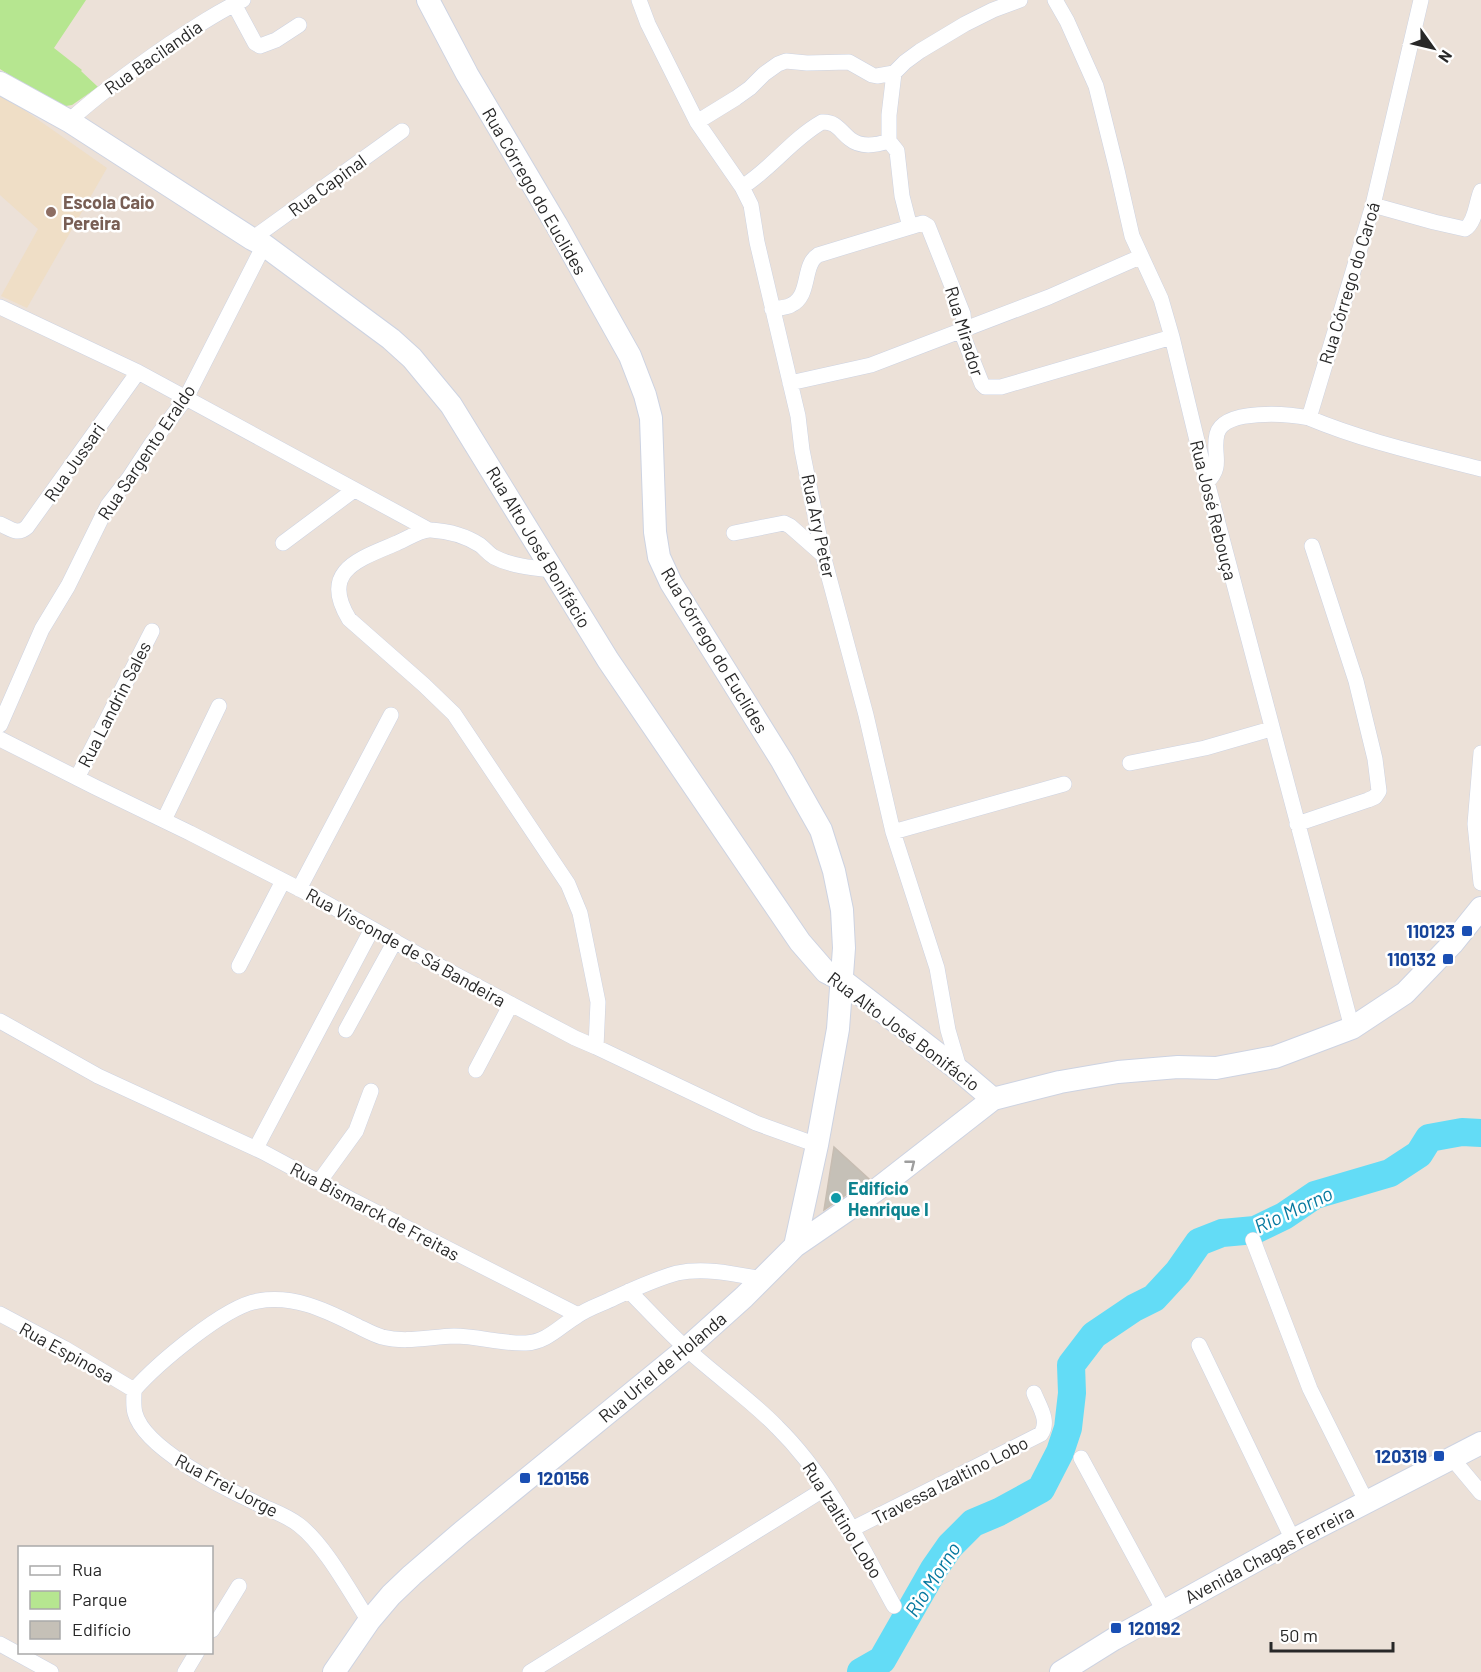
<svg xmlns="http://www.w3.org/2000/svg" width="1481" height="1672" font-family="Barlow,sans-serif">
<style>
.education{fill:#efdec6}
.green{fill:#b6e690}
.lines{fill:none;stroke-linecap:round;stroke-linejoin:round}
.river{stroke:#63dcf6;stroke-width:28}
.building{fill:#c5c0b7;stroke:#c7bdb2;stroke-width:1.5}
.street-casing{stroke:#cdd3e2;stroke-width:16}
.secondary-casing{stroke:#cdd3e2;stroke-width:24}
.street{stroke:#fff;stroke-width:15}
.secondary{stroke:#fff;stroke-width:22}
.oneway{stroke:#9e9e9e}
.education-dot{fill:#8d6e63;stroke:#fff;stroke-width:2}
.transit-dot{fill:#1a4fb4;stroke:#fff;stroke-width:2}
.culture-dot{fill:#0f9aa8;stroke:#fff;stroke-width:2}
.labels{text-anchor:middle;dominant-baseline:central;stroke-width:5;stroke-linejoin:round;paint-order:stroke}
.street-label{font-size:18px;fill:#282828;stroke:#fff}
.education-label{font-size:18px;font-weight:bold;fill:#785e54;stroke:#fff;text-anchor:start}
.transit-label{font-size:18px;font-weight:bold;fill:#164399;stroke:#fff;text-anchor:end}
.culture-label{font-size:18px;font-weight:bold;fill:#0d838f;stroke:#fff;text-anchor:start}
.water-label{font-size:20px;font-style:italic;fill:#05789f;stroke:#fff}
</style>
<rect width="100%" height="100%" fill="#ece1d8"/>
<path class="education" d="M0,93L107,168L27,308L1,296L38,229L0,195Z"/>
<path class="green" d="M0,0H86L54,48L82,70L81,71L98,87L72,105L59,107L0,69Z"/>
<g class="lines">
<path class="river" d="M861,1672L882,1660L934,1569L950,1546L973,1523L999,1512L1041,1489L1060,1452L1068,1428L1072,1393L1071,1365L1094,1335L1134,1308L1154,1298L1178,1272L1199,1242L1222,1233L1255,1230L1284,1216L1315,1195L1390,1173L1419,1154L1429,1138L1462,1132L1481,1133"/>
</g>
<path class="building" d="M834,1147L869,1179L824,1210Z"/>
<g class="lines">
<defs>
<path id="street" d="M639,0L648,24L697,122L742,187L751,205L757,242L798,416L802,450L823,555L866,715L893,832L937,968L948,1030L960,1071
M1020,0L993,10L965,24L920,51L905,62L894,73L889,115V141L897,151L902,196L910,227L923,223L928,226L963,314L964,324L961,331L982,384L985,387H1001L1172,337
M1055,0L1067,21L1096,86L1117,170L1132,236L1161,299L1172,337L1207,482L1352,1028
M234,4L255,43L260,46L276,40L299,25
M69,121C100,93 133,69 168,45C192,29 217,12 243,0
M697,122L736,98L750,88L764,74L778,64L786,61L807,63L849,62L872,75L877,76L894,73
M742,187C771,169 792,139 822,122C836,121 840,131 850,139C861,148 877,145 889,141
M1373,205L1434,222L1465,229C1476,222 1476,202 1481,191
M252,239L402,131
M0,307L138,372L429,530
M772,309C778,308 786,308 791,305C811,296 802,265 818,255L910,227
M790,383L871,365L1049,297L1140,257
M1309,418C1364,441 1423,454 1481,469
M1207,482C1224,466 1212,454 1217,434C1224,408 1289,414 1309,418L1373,205L1421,0
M0,524C10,528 17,536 27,527L138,372
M734,533L784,523L790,526L823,555
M283,543L354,490
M553,570C534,568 511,566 494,557C489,554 485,549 480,545C466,536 448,531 431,530C421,529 407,539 397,543C360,559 319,570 349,619L424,685L454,714L568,884L580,913L598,1002L596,1047
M0,725L42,629L68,586L108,505L129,478L152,443L186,398L264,245
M0,739L95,787L190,833L317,898L428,960L575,1038L596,1047L756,1123L817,1145
M1481,753L1475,824L1481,883
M1130,763L1205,748L1271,729
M77,778L152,631
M164,820L219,706
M1297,824L1368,800L1375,797L1379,791L1375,759L1356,681L1312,546
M893,832L1064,784
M299,889L391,715
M239,966L283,881
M0,1021L98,1076L263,1152L354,1201L578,1315
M346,1030L395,941
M476,1070L511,1004
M256,1148L372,929
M319,1182L356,1131L371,1091
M1253,1240L1310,1389L1366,1501
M629,1291C648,1310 667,1331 687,1349C716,1376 749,1398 777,1427C828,1477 860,1544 894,1606
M0,1314L64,1348L134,1390
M1199,1345L1293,1540
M1451,1457L1481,1493
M1081,1458L1164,1611
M852,1529L1041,1434C1050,1421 1039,1406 1034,1393
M369,1621C350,1592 325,1545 299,1525C285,1514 269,1510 254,1502C222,1487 144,1448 135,1413C133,1406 134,1397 134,1390C157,1364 225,1306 258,1301C293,1295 323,1309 353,1324C362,1328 372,1334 382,1337C406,1343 429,1337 454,1336C478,1336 502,1344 526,1343C547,1342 560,1326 577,1316C588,1308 602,1304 614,1298C634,1289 655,1279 677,1273C705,1267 735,1274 762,1279
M212,1630L239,1586
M0,1644L51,1672
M185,1672L197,1652
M530,1672L826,1488"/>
<path id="secondary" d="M428,0L467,74L556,224L630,356L645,395L651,418L655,532L659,557L671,583L782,761L821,830L834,871L842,910L844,948L838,1029L817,1145L795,1246
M0,83L69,121L252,239L264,245L391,339L412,358L451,405L608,660L800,942L826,972L842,980L960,1071L993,1099
M334,1672L369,1621L391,1595L412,1575L462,1532L686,1349L744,1297L795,1246L875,1191L993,1099L1060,1082L1118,1072L1178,1067L1216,1068L1275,1057L1352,1028L1405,993L1452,944L1481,908
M1061,1672L1114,1639L1293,1540L1481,1443"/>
</defs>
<use href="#street" class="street-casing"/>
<use href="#secondary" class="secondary-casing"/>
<use href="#street" class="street"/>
<use href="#secondary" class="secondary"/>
</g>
<defs><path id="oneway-chevron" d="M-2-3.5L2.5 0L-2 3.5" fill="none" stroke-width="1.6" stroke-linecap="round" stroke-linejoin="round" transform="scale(1.5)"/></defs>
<use class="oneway" href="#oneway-chevron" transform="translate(911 1164) rotate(-38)"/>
<circle class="education-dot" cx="51" cy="212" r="6"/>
<g class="transit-dot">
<rect x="1461" y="925" width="12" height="12" rx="3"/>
<rect x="1442" y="953" width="12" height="12" rx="3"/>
<rect x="1433" y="1450" width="12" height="12" rx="3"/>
<rect x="519" y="1472" width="12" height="12" rx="3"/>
<rect x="1110" y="1622" width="12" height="12" rx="3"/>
</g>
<circle class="culture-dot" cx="836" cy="1198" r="6"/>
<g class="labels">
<g class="street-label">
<text transform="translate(153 57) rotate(-35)">Rua Bacilandia</text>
<text transform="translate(327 185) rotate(-36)">Rua Capinal</text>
<text transform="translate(535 191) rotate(60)">Rua Córrego do Euclides</text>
<text transform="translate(1349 283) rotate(-73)">Rua Córrego do Caroá</text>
<text transform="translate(965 331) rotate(73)">Rua Mirador</text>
<text transform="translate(146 452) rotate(-56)">Rua Sargento Eraldo</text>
<text transform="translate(74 462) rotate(-55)">Rua Jussari</text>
<text transform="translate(1214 510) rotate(76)">Rua José Rebouça</text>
<text transform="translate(819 526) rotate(78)">Rua Ary Peter</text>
<text transform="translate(539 547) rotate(59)">Rua Alto José Bonifácio</text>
<text transform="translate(715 650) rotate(59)">Rua Córrego do Euclides</text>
<text transform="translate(114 704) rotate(-63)">Rua Landrin Sales</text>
<text transform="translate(406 947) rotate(29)">Rua Visconde de Sá Bandeira</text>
<text transform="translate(904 1031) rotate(37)">Rua Alto José Bonifácio</text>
<text transform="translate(375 1211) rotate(28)">Rua Bismarck de Freitas</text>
<text transform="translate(67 1352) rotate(29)">Rua Espinosa</text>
<text transform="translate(662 1367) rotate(-40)">Rua Uriel de Holanda</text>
<text transform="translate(950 1480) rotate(-27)">Travessa Izaltino Lobo</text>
<text transform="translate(227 1485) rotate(28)">Rua Frei Jorge</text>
<text transform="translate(843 1520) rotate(58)">Rua Izaltino Lobo</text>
<text transform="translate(1269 1554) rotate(-28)">Avenida Chagas Ferreira</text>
</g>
<g class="education-label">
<text x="63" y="202">Escola Caio<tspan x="63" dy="21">Pereira</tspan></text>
</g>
<g class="transit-label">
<text x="1455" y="931">110123</text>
<text x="1436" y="959">110132</text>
<text x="1427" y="1456">120319</text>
<text x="537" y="1478" text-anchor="start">120156</text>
<text x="1128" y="1628" text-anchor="start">120192</text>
</g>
<g class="culture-label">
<text x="848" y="1188">Edifício<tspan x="848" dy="21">Henrique I</tspan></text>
</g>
<g class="water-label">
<text transform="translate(1293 1209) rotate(-25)">Rio Morno</text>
<text transform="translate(932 1579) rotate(-57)">Rio Morno</text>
</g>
</g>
<rect x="18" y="1546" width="195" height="108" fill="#ffffff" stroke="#a9a9a9" stroke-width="1.5"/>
<rect x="30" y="1566" width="30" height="9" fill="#ffffff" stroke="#a9a9a9" stroke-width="1.5"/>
<text x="72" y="1576" font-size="18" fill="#282828">Rua</text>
<rect x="30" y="1591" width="30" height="18" fill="#b6e690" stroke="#a9a9a9" stroke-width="1.5"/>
<text x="72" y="1606" font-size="18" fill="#282828">Parque</text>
<rect x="30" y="1621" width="30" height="18" fill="#c5c0b7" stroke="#a9a9a9" stroke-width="1.5"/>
<text x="72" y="1636" font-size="18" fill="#282828">Edifício</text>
<g transform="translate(1433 48) rotate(124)" stroke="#ffffff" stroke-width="4.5" paint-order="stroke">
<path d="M0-4.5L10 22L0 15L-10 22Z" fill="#282828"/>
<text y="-9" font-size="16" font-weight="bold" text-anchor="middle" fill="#282828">N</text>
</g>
<path d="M1271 1642v9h122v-9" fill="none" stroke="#282828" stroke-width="3"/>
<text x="1280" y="1642" font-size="18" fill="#282828" stroke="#ffffff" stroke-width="4.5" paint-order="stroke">50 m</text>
</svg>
